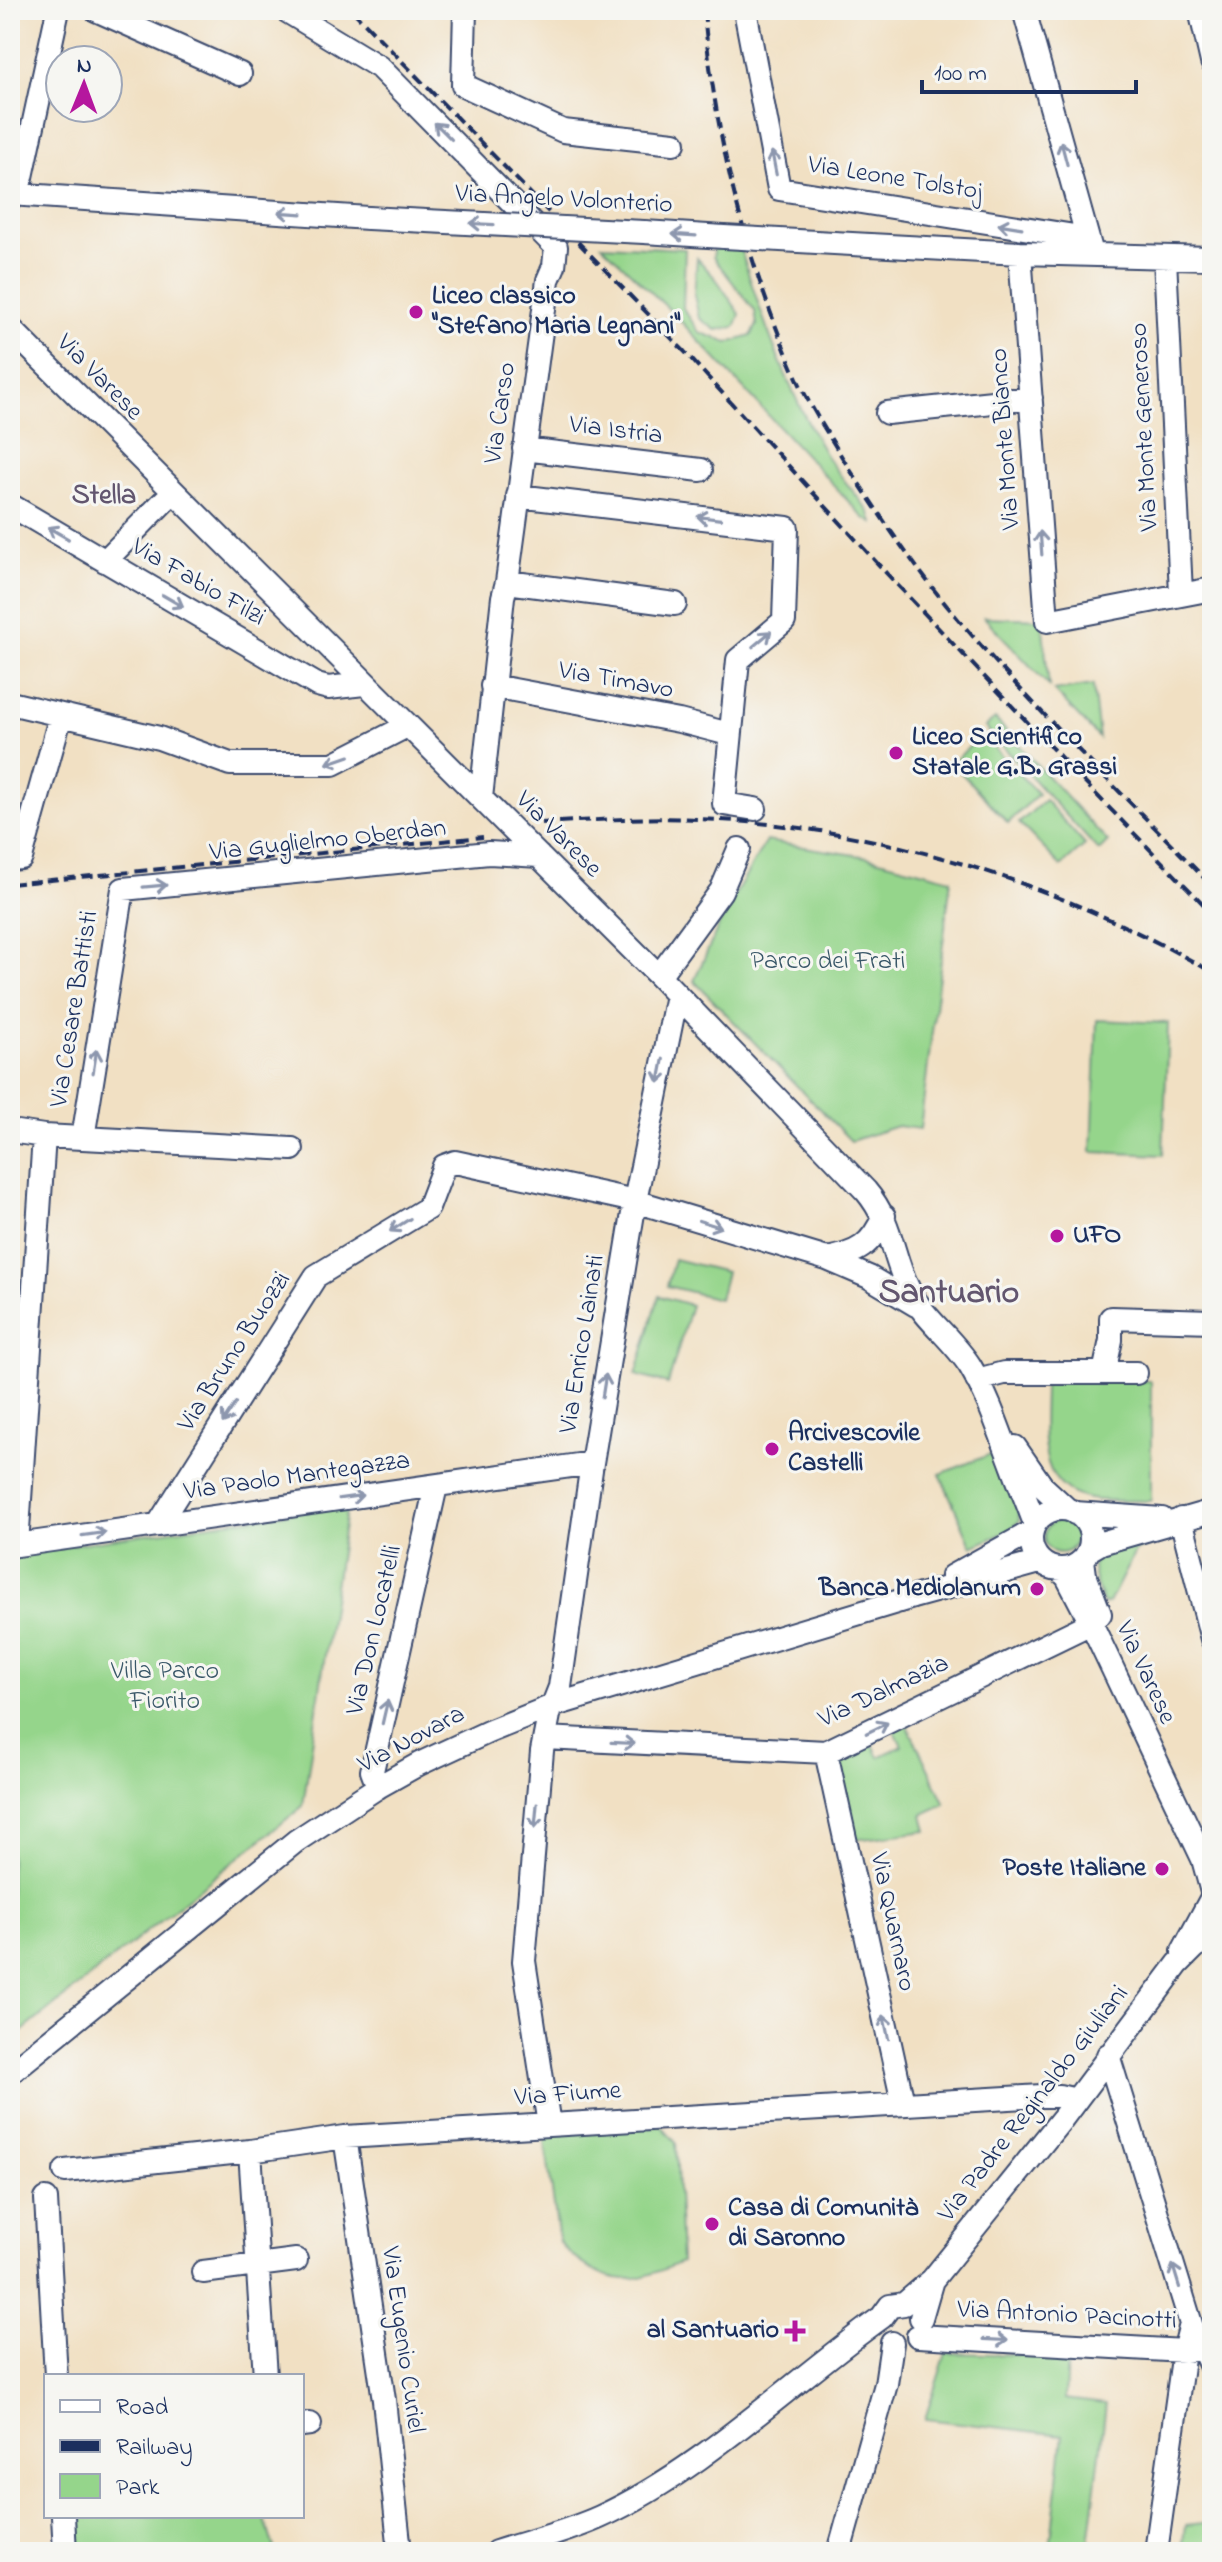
<svg xmlns="http://www.w3.org/2000/svg" width="1222" height="2562" font-family="'Indie Flower',sans-serif">
<style>
.green{fill:#95d58b;stroke:#588274;stroke-width:2}
.lines{fill:none;stroke-linecap:round;stroke-linejoin:round}
.minor-casing{stroke:#3b4a6d;stroke-width:26}
.minor{stroke:#fff;stroke-width:22}
.rail{stroke:#1b2f5e;stroke-width:4;stroke-dasharray:12 6;stroke-linecap:butt}
.minor-bridge-casing{stroke:#3b4a6d;stroke-width:26;stroke-linecap:butt}
.minor-bridge{stroke:#fff;stroke-width:22}
.oneway{stroke:#8d97ae}
.poi-dot{fill:#b5179e;stroke:#f6f6f2;stroke-width:3}
.labels{text-anchor:middle;dominant-baseline:central;stroke-width:6;stroke-linejoin:round;paint-order:stroke}
.street-label{font-size:26px;fill:#1b2f5e;stroke:#f6f6f2}
.poi-label{font-size:26px;font-weight:bold;fill:#1b2f5e;stroke:#f6f6f2;text-anchor:start}
.park-label{font-size:26px;fill:#3a5869;stroke:#f6f6f2}
.neighbourhood-label{font-size:28px;font-weight:bold;fill:#62566f;stroke:#f6f6f2}
.district-label{font-size:34px;font-weight:bold;fill:#62566f;stroke:#f6f6f2}
</style>
<rect width="100%" height="100%" fill="#f6f6f2"/>
<filter id="ink" filterUnits="userSpaceOnUse"><feTurbulence type="fractalNoise" baseFrequency=".0125" numOctaves="2"/><feDisplacementMap in="SourceGraphic" scale="16" xChannelSelector="R" yChannelSelector="G"/><feConvolveMatrix kernelMatrix="1 2 1 2 8 2 1 2 1" color-interpolation-filters="sRGB"/></filter>
<filter id="wash" filterUnits="userSpaceOnUse"><feTurbulence type="fractalNoise" baseFrequency=".006" numOctaves="4" result="noise"/><feDisplacementMap in="SourceGraphic" scale="32" xChannelSelector="R" yChannelSelector="G"/><feGaussianBlur stdDeviation="1.8" result="paint"/><feColorMatrix in="noise" values="0 0 0 0 0 0 0 0 0 0 0 0 0 0 0 0 0 1.4 0 .05"/><feComposite in="paint" operator="in"/></filter>
<g filter="url(#wash)">
<rect width="100%" height="100%" fill="#f1e0c3"/>
<path class="green" d="M739,244C761,316 787,389 825,454C838,474 855,493 870,513L873,523L863,517L674,314L602,245L685,249L683,308L699,332L728,343L751,336L757,325L755,311L713,257L715,245Z
M697,258L717,280L740,314L735,327L716,330L699,318L694,295Z
M984,617L1042,619L1049,686Z
M1093,685V686L1099,738L1054,691Z
M995,719L1108,842L1099,851L985,727Z
M982,735L1038,794L1008,823L952,763Z
M1045,800L1085,845L1061,866L1019,823Z
M766,841L868,857L951,879L920,1129L897,1126L851,1141L694,981L725,912Z
M1097,1020L1168,1023L1163,1155L1092,1152Z
M674,1259L726,1272L719,1299L667,1286Z
M659,1296L691,1305L668,1384L636,1375Z
M1044,1378L1151,1381V1501C1131,1500 1108,1502 1089,1499C1031,1488 1045,1422 1044,1378Z
M991,1454L1018,1506L1019,1521L1011,1530L972,1547L940,1474Z
M347,1504L303,1806L10,2041V1554Z
M1044 1537a16 16 0 1 1 32 0a16 16 0 1 1-32 0Z
M1144,1537L1146,1548L1136,1550L1109,1603L1104,1605C1081,1549 1094,1552 1144,1537Z
M905,1720L945,1804L923,1814L927,1831L855,1840L839,1768C841,1751 856,1746 870,1738L879,1757L902,1746L893,1727Z
M662,2126L676,2142L681,2262C664,2269 644,2279 625,2279C601,2279 574,2260 559,2242L544,2134Z
M946,2353L1067,2356L1065,2399L1106,2404L1088,2552L1050,2549L1063,2435L925,2419Z
M264,2516L275,2552H75L73,2517Z
M1212,2522V2552H1183L1186,2525Z"/>
</g>
<g filter="url(#ink)">
<g class="lines">
<defs>
<path id="minor" d="M96,10L240,74
M285,10L379,67L556,247L554,266L548,280L507,582L503,597L481,798
M465,10L463,85L563,131L674,143
M745,10L779,189L1087,238
M1024,10L1091,250
M1200,10L1212,62
M10,194L368,218
M14,194L22,177L58,10
M644,232L724,237
M870,245L1020,253L1212,258
M1020,253L1047,621L1212,589
M1165,258L1181,593
M10,328L659,976L866,1191C893,1223 891,1254 909,1290C925,1320 952,1338 970,1366C989,1398 1000,1433 1013,1467C1020,1486 1028,1504 1035,1524
M887,413L1031,398
M524,449L701,470
M518,496L787,528L784,621L738,660L724,804L755,809
M10,505L317,685L328,688L364,684
M105,561L173,492
M507,582L675,604
M492,686L679,721L729,734
M10,703L159,738L230,764H333L407,726
M10,859L21,858L61,715
M659,976L721,891L739,849
M10,1131L44,1136L292,1149
M83,1138L123,889L489,853L539,856
M827,1259C858,1253 871,1246 884,1216
M1104,1373L1111,1340V1318L1212,1321
M977,1380L1004,1373H1136
M1015,1447L1042,1486L1068,1510
M1031 1539a30 30 0 1 1 60 0a30 30 0 1 1-60 0Z
M1075,1513L1162,1519
M1181,1519L1212,1639
M158,1525L316,1276L428,1208L444,1166L455,1162L635,1201L827,1259L869,1277L916,1305
M17,1545L44,1136
M10,1546L592,1463
M1089,1550L1101,1543L1212,1511
M1083,1560L1085,1575L1100,1614
M1059,1569L1067,1577L1091,1623L1203,1859L1212,1892
M952,1576L1031,1532
M545,1738L826,1752L1091,1623
M826,1752L903,2103
M378,1787L372,1771L436,1486
M1183,1951L1211,1899
M1108,2055L1191,2324L1184,2351L1156,2552
M10,2073L296,1841L378,1787L419,1764L488,1732L555,1705L913,1597L1040,1562
M549,2125L524,1961L542,1751L549,1715L560,1687L592,1463L635,1201L677,995
M345,2137L384,2400L400,2552
M250,2151L265,2376
M65,2171L250,2151L345,2137L1042,2096H1059L1076,2100
M46,2199L56,2376
M203,2272L296,2260
M921,2318L932,2280
M918,2336L1184,2351L1212,2348
M1197,2336L1212,2369
M302,2425L310,2424
M63,2516L65,2552
M496,2552C530,2541 567,2532 600,2517C701,2471 791,2382 882,2317L890,2306L904,2304L933,2279L1062,2119L1178,1964L1212,1930
M839,2552L886,2384L892,2343"/>
</defs>
<use href="#minor" class="minor-casing"/>
<use href="#minor" class="minor"/>
<path class="rail" d="M352,10L684,351L888,575L1085,783L1212,913
M704,10C714,136 746,262 797,378C810,407 829,435 845,462C880,516 916,570 958,619C1037,712 1127,798 1212,886
M541,823C594,820 646,817 699,819C881,826 1054,882 1212,972
M10,884L483,837"/>
<defs>
<path id="minor-bridge" d="M368,218L644,232
M724,237L870,245"/>
</defs>
<use href="#minor-bridge" class="minor-bridge-casing"/>
<use href="#minor-bridge" class="minor-bridge"/>
</g>
<defs><path id="oneway-shaft" d="M-6 0H5M1.5-3L5.5 0L1.5 3" fill="none" stroke-width="1.6" stroke-linecap="round" stroke-linejoin="round" transform="scale(2)"/></defs>
<g class="oneway">
<use href="#oneway-shaft" transform="translate(443 131) rotate(-135)"/>
<use href="#oneway-shaft" transform="translate(1064 153) rotate(-105)"/>
<use href="#oneway-shaft" transform="translate(774 163) rotate(-101)"/>
<use href="#oneway-shaft" transform="translate(290 213) rotate(-176)"/>
<use href="#oneway-shaft" transform="translate(482 224) rotate(-177)"/>
<use href="#oneway-shaft" transform="translate(1010 226) rotate(-171)"/>
<use href="#oneway-shaft" transform="translate(684 235) rotate(-176)"/>
<use href="#oneway-shaft" transform="translate(709 518) rotate(-173)"/>
<use href="#oneway-shaft" transform="translate(58 533) rotate(-150)"/>
<use href="#oneway-shaft" transform="translate(1041 543) rotate(-94)"/>
<use href="#oneway-shaft" transform="translate(173 601) rotate(30)"/>
<use href="#oneway-shaft" transform="translate(762 639) rotate(-40)"/>
<use href="#oneway-shaft" transform="translate(338 760) rotate(161)"/>
<use href="#oneway-shaft" transform="translate(155 886) rotate(-5)"/>
<use href="#oneway-shaft" transform="translate(95 1061) rotate(-81)"/>
<use href="#oneway-shaft" transform="translate(661 1071) rotate(101)"/>
<use href="#oneway-shaft" transform="translate(710 1224) rotate(17)"/>
<use href="#oneway-shaft" transform="translate(400 1225) rotate(148)"/>
<use href="#oneway-shaft" transform="translate(604 1386) rotate(-81)"/>
<use href="#oneway-shaft" transform="translate(229 1413) rotate(123)"/>
<use href="#oneway-shaft" transform="translate(351 1497) rotate(-8)"/>
<use href="#oneway-shaft" transform="translate(94 1534) rotate(-8)"/>
<use href="#oneway-shaft" transform="translate(385 1712) rotate(-77)"/>
<use href="#oneway-shaft" transform="translate(877 1728) rotate(-26)"/>
<use href="#oneway-shaft" transform="translate(623 1743) rotate(3)"/>
<use href="#oneway-shaft" transform="translate(536 1816) rotate(95)"/>
<use href="#oneway-shaft" transform="translate(886 2027) rotate(-102)"/>
<use href="#oneway-shaft" transform="translate(1176 2276) rotate(-107)"/>
<use href="#oneway-shaft" transform="translate(996 2340) rotate(3)"/>
</g>
</g>
<g class="poi-dot">
<circle cx="416" cy="312" r="8"/>
<circle cx="896" cy="753" r="8"/>
<circle cx="1057" cy="1236" r="8"/>
<circle cx="772" cy="1449" r="8"/>
<circle cx="1037" cy="1589" r="8"/>
<circle cx="1162" cy="1869" r="8"/>
<circle cx="712" cy="2224" r="8"/>
<path d="M791 2319h8v8h8v8h-8v8h-8v-8h-8v-8h8z"/>
</g>
<g class="labels">
<g class="street-label">
<text transform="translate(895 179) rotate(9)">Via Leone Tolstoj</text>
<text transform="translate(564 200) rotate(3)">Via Angelo Volonterio</text>
<text transform="translate(99 378) rotate(45)">Via Varese</text>
<text transform="translate(501 413) rotate(-82)">Via Carso</text>
<text transform="translate(1145 427) rotate(-93)">Via Monte Generoso</text>
<text transform="translate(616 431) rotate(7)">Via Istria</text>
<text transform="translate(1006 439) rotate(-94)">Via Monte Bianco</text>
<text transform="translate(198 583) rotate(30)">Via Fabio Filzi</text>
<text transform="translate(616 681) rotate(10)">Via Timavo</text>
<text transform="translate(558 835) rotate(45)">Via Varese</text>
<text transform="translate(328 841) rotate(-6)">Via Guglielmo Oberdan</text>
<text transform="translate(75 1009) rotate(-81)">Via Cesare Battisti</text>
<text transform="translate(583 1344) rotate(-81)">Via Enrico Lainati</text>
<text transform="translate(235 1352) rotate(-57)">Via Bruno Buozzi</text>
<text transform="translate(297 1477) rotate(-8)">Via Paolo Mantegazza</text>
<text transform="translate(375 1630) rotate(-77)">Via Don Locatelli</text>
<text transform="translate(1145 1673) rotate(65)">Via Varese</text>
<text transform="translate(884 1692) rotate(-25)">Via Dalmazia</text>
<text transform="translate(412 1740) rotate(-28)">Via Novara</text>
<text transform="translate(892 1922) rotate(78)">Via Quarnaro</text>
<text transform="translate(568 2095) rotate(-4)">Via Fiume</text>
<text transform="translate(1034 2104) rotate(-52)">Via Padre Reginaldo Giuliani</text>
<text transform="translate(1067 2316) rotate(3)">Via Antonio Pacinotti</text>
<text transform="translate(402 2340) rotate(82)">Via Eugenio Curiel</text>
</g>
<g class="poi-label">
<text x="432" y="297">Liceo classico<tspan x="432" dy="30">"Stefano Maria Legnani"</tspan></text>
<text x="912" y="738">Liceo Scientifico<tspan x="912" dy="30">Statale G.B. Grassi</tspan></text>
<text x="1073" y="1236">UFO</text>
<text x="788" y="1434">Arcivescovile<tspan x="788" dy="30">Castelli</tspan></text>
<text x="1021" y="1589" text-anchor="end">Banca Mediolanum</text>
<text x="1146" y="1869" text-anchor="end">Poste Italiane</text>
<text x="728" y="2209">Casa di Comunità<tspan x="728" dy="30">di Saronno</tspan></text>
<text x="779" y="2331" text-anchor="end">al Santuario</text>
</g>
<g class="park-label">
<text x="828" y="962">Parco dei Frati</text>
<text x="165" y="1672">Villa Parco<tspan x="165" dy="30">Fiorito</tspan></text>
</g>
<g class="neighbourhood-label">
<text x="104" y="496">Stella</text>
</g>
<g class="district-label">
<text x="949" y="1294">Santuario</text>
</g>
</g>
<rect width="1222" height="2562" fill="none" stroke="#f6f6f2" stroke-width="40"/>
<rect x="44" y="2374" width="260" height="144" fill="#f6f6f2" stroke="#9ea6b7" stroke-width="2"/>
<rect x="60" y="2400" width="40" height="12" fill="#ffffff" stroke="#9ea6b7" stroke-width="2"/>
<text x="116" y="2414" font-size="24" fill="#1b2f5e">Road</text>
<rect x="60" y="2440" width="40" height="12" fill="#1b2f5e" stroke="#9ea6b7" stroke-width="2"/>
<text x="116" y="2454" font-size="24" fill="#1b2f5e">Railway</text>
<rect x="60" y="2474" width="40" height="24" fill="#95d58b" stroke="#9ea6b7" stroke-width="2"/>
<text x="116" y="2494" font-size="24" fill="#1b2f5e">Park</text>
<g transform="translate(84 84) rotate(1)"><circle r="38" fill="#f6f6f2" stroke="#9ea6b7" stroke-width="2"/>
<path d="M0-6L14 30L0 20L-14 30Z" fill="#b5179e"/>
<text y="-12" font-size="22" font-weight="bold" text-anchor="middle" fill="#1b2f5e">N</text>
</g>
<path d="M922 80v12h214v-12" fill="none" stroke="#1b2f5e" stroke-width="4"/>
<text x="934" y="80" font-size="24" fill="#1b2f5e" stroke="#f6f6f2" stroke-width="6" paint-order="stroke">100 m</text>
</svg>
